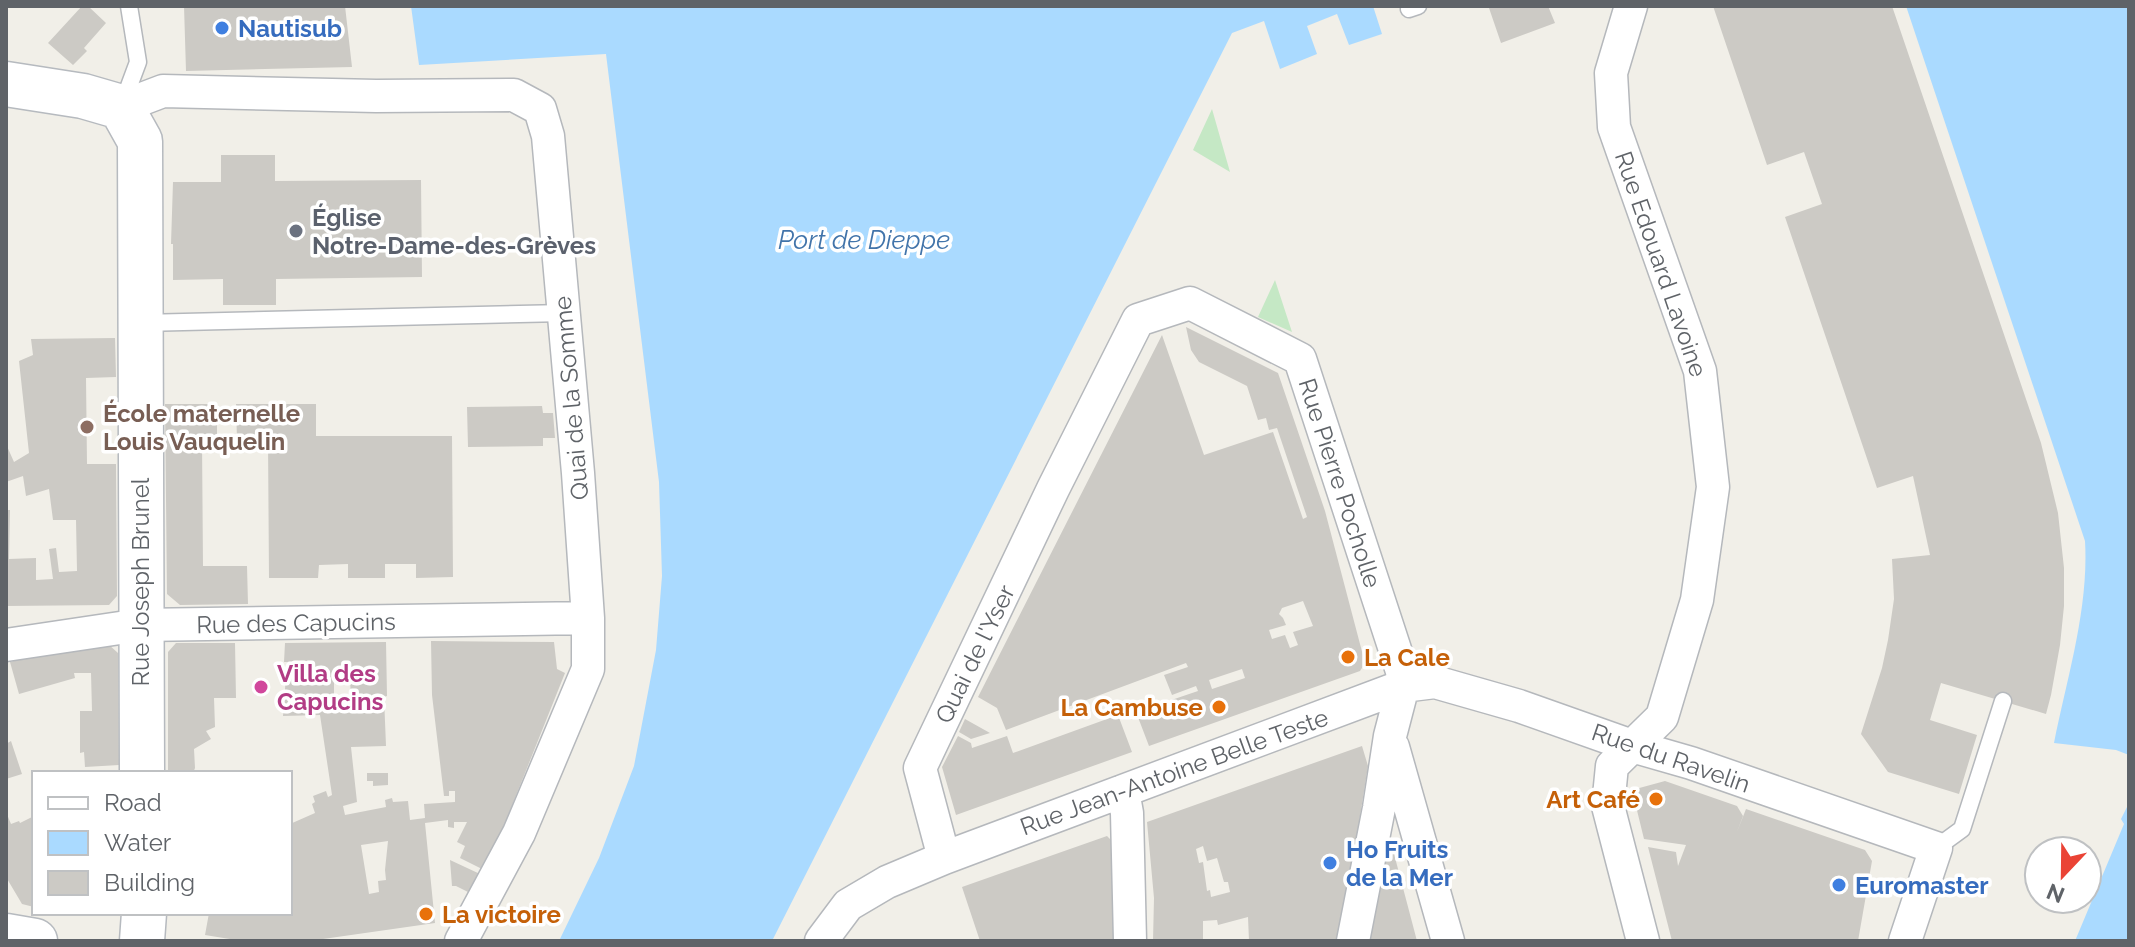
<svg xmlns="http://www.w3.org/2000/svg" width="2135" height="947" font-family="Raleway,sans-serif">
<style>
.green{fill:#c5e8c5}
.water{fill:#aadaff}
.building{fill:#cccac5;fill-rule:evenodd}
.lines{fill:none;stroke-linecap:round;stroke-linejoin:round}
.service-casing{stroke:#b5b8bc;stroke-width:19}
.minor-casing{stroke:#b5b8bc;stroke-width:35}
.secondary-casing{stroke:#b6babf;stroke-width:47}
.service{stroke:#fff;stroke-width:16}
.minor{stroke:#fff;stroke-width:32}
.secondary{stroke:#fff;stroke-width:44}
.shop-dot{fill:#3f7fe0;stroke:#fff;stroke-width:3}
.worship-dot{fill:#6b7280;stroke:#fff;stroke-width:3}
.education-dot{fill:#8d6e63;stroke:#fff;stroke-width:3}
.food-dot{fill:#e8710a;stroke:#fff;stroke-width:3}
.hotel-dot{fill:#d1479c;stroke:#fff;stroke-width:3}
.labels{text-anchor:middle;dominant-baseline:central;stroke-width:7;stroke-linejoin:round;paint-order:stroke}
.shop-label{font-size:24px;font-weight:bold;fill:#366cbe;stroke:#fff;text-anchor:start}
.worship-label{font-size:24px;font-weight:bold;fill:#5b616d;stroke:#fff;text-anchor:start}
.street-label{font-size:24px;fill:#5f6368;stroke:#fff}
.education-label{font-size:24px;font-weight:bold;fill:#785e54;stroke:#fff;text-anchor:start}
.food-label{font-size:24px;font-weight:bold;fill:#c56008;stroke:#fff;text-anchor:start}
.hotel-label{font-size:24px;font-weight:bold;fill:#b23c85;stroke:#fff;text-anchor:start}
.water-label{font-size:26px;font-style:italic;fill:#4174aa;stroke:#fff}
</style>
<rect width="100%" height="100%" fill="#f1efe8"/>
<path class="green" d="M1212,109L1230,172L1193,150Z
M1275,280L1292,332L1258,317Z"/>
<path class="water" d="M411,6H1373L1382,34L1349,45L1337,14L1307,26L1317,54L1280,69L1264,21L1232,33L772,941H559L599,858L634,766L656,650L662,576L659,482L606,54L419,65Z
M1906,6H2129V755L2116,750L2054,743C2067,678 2089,608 2085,541Z
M2129,803V941H2075L2124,824L2121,819Z"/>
<path class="building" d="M82,6H88L106,23L84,48L87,51L73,65L48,43Z
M184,6H345L352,67L186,71Z
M1494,6H1548L1555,23L1501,43L1489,8Z
M1713,6H1892L2041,443L2058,513L2064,568V606L2060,645L2051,695L2046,714L1941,683L1930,720L1977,735L1959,794L1888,772L1861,734L1882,668L1888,640L1894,599L1892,559L1930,555L1913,476L1877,488L1785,217L1822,204L1804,152L1767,165Z
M221,155H275V181L421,180L422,277L276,279V305H223V279L173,280V244H171L173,182H221Z
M1186,327L1278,373L1325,511L1365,663L1360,671L1149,746L1136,712L1198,691L1196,686L1172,695L1164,675L1188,667L1186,663L1006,730L997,708L978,697L1162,335L1204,455L1273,432L1303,519L1307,517L1277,428L1269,430L1266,418L1258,420L1247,386L1199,362L1191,350ZM1303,601L1313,626L1293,632L1298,645L1290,648L1285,635L1272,639L1269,630L1286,625L1283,618L1279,614L1282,608ZM1242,669L1245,678L1212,689L1209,680Z
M115,338L116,377L86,378L87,464H116L117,596L109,605L6,606V510H10L9,559L36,558V580L53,579L49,549L56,548L59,572L77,571L76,520H53L49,489L26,496L23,476L6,482V444L14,462L29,453L19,361L33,355L31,339Z
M165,404H217V441H202L203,566H247L248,604L180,605L167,594Z
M236,404H316V436H452L453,577L416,578V564H385V578H348V564L319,565L318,578H269L268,440H237Z
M542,406L543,413H553L555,438H543V446L468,447L467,407Z
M431,641L554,642L557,669L565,673L505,823L482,869L460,858L465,846L457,842L467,822H454V828L448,827V820L425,823L435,923L309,941H242L205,935L209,913H290V824L315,813L312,804L315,802L313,796L326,791L328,797L332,795L320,715L283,716L287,662H284L285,643L386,642L387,696L384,697L386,746L351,747L357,802L343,806L345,815L386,807L385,800L392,798L393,802L408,801L410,820L425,818L424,804L455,802V791H449V796H444L432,695ZM334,680H350L351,697H334ZM388,841L385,870L386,880L378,881L379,892L369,894L361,845Z
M176,643H235L236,698H214L215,727L206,731L211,739L194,749L195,768L193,773H168V652Z
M108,644L118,653L119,765L85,767L84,752L80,753V711H92L91,673H74L75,678L19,694L10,662L70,646Z
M1118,715L1132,752L956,815L942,767L958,736L971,743L972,748L1007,736L1013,753Z
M965,719L990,733L971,739L959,732Z
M11,741L22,774L6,779V744Z
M1362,746L1368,766L1340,941H1249L1248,917L1218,925L1217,920L1203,921V941H1153L1154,898L1147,822ZM1203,846L1207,861L1217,858L1224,882H1228L1230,892L1211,897L1210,890L1207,891L1203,862L1199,863L1196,849Z
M367,773H388V785L373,786V781H367Z
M1665,781L1737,806L1743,816L1737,832L1746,809L1865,850L1872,861L1858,941H1672L1648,847L1676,852L1678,866L1686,845L1644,839L1632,790Z
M6,812L11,824L19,821L20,823L34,816V907L22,904L6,877Z
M1107,836L1113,842L1115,941H980L962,887Z
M1393,850L1417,941H1367L1384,851Z
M450,860L480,874L470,893L456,886H452Z"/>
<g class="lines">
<defs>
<path id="service" d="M1409,9L1418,6
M122,105L138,62L129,6
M142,323L565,313
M1936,848L1962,829L2003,701"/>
<path id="minor" d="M1631,6L1611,73L1614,127L1700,371L1713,487L1697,600L1662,717L1612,766L1608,806L1643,941
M121,107L163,91L376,96L514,95L540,109L548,136L578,473L588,618V669L519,833L461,941
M6,645L140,625L588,618
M1393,747L1448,941
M1123,791L1127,813L1130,941
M944,858L920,768L1053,489L1138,320L1190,303L1300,359L1402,671L1403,686L1390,736L1379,808L1353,941
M821,941L848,905L887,882L944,858L1403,686L1435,682L1519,706L1632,746L1691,763L1936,848L1905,941"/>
<path id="secondary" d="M6,84L83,96L121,107L140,141L142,773
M6,936L35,941
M142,941L144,913"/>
</defs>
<use href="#service" class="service-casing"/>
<use href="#minor" class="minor-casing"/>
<use href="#secondary" class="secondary-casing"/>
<use href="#service" class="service"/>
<use href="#minor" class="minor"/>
<use href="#secondary" class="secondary"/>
</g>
<g class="shop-dot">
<circle cx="222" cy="28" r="8"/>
<circle cx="1330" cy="863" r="8"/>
<circle cx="1839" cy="885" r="8"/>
</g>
<circle class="worship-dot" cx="296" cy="231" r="8"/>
<circle class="education-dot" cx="87" cy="427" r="8"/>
<g class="food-dot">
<circle cx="1348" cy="657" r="8"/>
<circle cx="1219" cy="707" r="8"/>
<circle cx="1656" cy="799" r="8"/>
<circle cx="426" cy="914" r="8"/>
</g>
<circle class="hotel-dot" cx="261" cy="687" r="8"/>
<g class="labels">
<g class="shop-label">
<text x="238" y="28">Nautisub</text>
<text x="1346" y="849">Ho Fruits<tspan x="1346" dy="28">de la Mer</tspan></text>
<text x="1855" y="885">Euromaster</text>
</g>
<g class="worship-label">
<text x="312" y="217">Église<tspan x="312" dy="28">Notre-Dame-des-Grèves</tspan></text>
</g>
<g class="street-label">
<text transform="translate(1661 264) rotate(71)">Rue Edouard Lavoine</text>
<text transform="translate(571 398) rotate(-95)">Quai de la Somme</text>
<text transform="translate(1340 483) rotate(72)">Rue Pierre Pocholle</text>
<text transform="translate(140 582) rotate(-90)">Rue Joseph Brunel</text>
<text transform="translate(296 623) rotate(-1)">Rue des Capucins</text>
<text transform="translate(975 654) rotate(-64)">Quai de l'Yser</text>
<text transform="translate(1671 758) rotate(19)">Rue du Ravelin</text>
<text transform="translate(1174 772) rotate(-20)">Rue Jean-Antoine Belle Teste</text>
</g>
<g class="education-label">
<text x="103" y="413">École maternelle<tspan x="103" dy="28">Louis Vauquelin</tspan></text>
</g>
<g class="food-label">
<text x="1364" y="657">La Cale</text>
<text x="1203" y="707" text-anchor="end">La Cambuse</text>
<text x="1640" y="799" text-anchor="end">Art Café</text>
<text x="442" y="914">La victoire</text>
</g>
<g class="hotel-label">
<text x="277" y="673">Villa des<tspan x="277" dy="28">Capucins</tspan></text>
</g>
<g class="water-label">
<text x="864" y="240">Port de Dieppe</text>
</g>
</g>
<rect width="2135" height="947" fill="none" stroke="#5f6368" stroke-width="16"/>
<rect x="32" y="771" width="260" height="144" fill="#ffffff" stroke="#bfc1c3" stroke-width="2"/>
<rect x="48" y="797" width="40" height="12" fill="#ffffff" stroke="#bfc1c3" stroke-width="2"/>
<text x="104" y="811" font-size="24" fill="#5f6368">Road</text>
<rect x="48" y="831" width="40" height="24" fill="#aadaff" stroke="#bfc1c3" stroke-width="2"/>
<text x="104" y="851" font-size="24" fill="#5f6368">Water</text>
<rect x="48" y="871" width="40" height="24" fill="#cccac5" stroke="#bfc1c3" stroke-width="2"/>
<text x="104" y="891" font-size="24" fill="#5f6368">Building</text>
<g transform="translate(2063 875) rotate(202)"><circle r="38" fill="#ffffff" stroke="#bfc1c3" stroke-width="2"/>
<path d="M0-6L14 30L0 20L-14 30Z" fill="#ea4335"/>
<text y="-12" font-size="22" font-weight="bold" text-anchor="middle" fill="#5f6368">N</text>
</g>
</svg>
